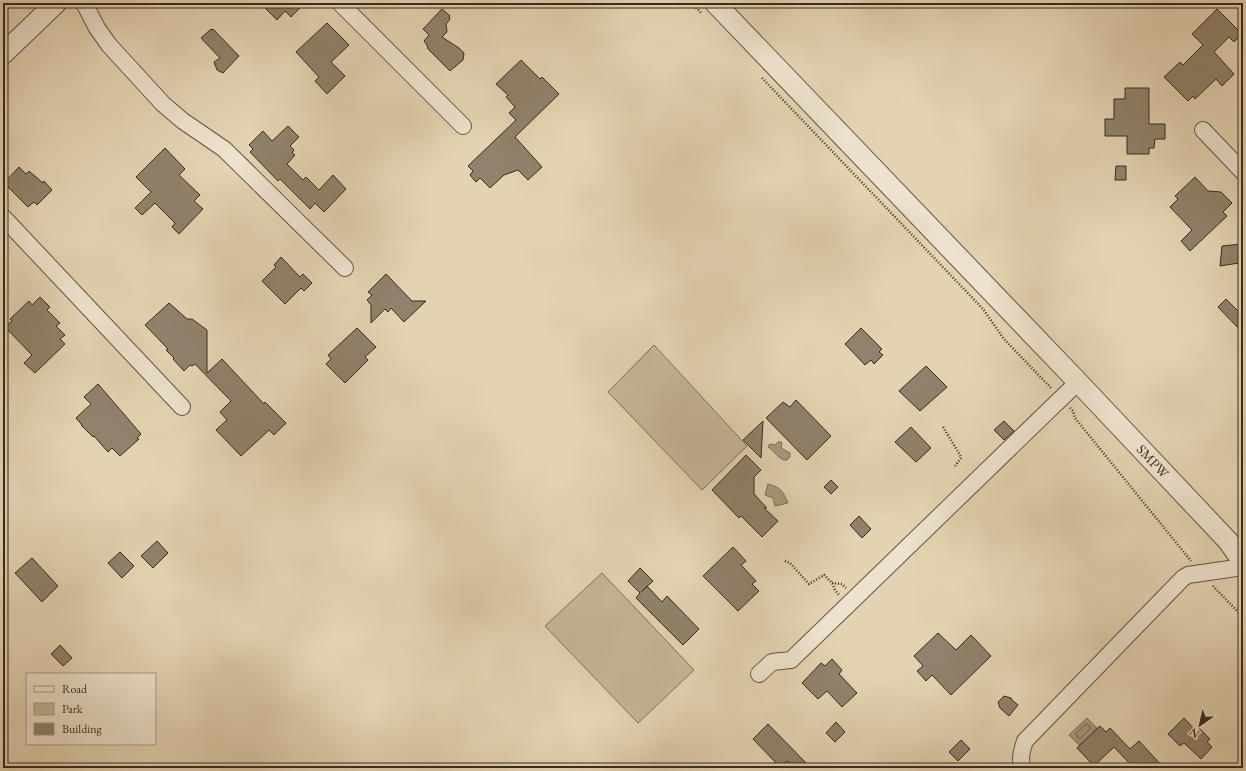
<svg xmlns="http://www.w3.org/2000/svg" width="1246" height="771" font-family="'EB Garamond',serif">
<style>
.green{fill:#c6b699;stroke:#7e705c}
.water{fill:#a99a80;stroke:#7b6d5a}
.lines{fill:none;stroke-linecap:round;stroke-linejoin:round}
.shore{stroke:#706250;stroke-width:1}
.building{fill:#90826c;stroke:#362a20}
.minor-casing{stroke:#625444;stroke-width:18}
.tertiary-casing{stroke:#625444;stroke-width:22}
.path{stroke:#362a20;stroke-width:2.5;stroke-dasharray:1 2;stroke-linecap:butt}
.minor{stroke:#ede2cd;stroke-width:16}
.tertiary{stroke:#ede2cd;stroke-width:20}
.labels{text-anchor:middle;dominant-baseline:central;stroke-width:3.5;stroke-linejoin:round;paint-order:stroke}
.street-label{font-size:14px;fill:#362a20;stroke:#ede2cd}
</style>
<rect width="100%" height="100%" fill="#e4d3b2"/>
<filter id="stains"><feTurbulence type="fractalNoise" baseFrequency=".005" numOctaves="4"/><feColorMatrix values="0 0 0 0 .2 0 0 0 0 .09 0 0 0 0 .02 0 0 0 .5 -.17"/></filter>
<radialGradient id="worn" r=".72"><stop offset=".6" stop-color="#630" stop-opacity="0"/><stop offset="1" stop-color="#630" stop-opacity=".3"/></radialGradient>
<path class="green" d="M654,345L747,446L702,490L608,392Z
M602,573L694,670L638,723L545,626Z"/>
<path class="water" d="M778,442H781L782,443L781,448L790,453V457L787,460C779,461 774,450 768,447L770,444L775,445Z
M768,484C780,487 783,491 788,503L775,506L773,498L765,495Z
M1087,718L1097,728L1079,745L1069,735Z"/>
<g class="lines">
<path class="shore" d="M1086,724L1090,726V729L1081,738H1078L1076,734Z"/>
</g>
<path class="building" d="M260,3H305L291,17L285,11L277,20Z
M442,9L450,16L449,17L450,19L446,24L447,32L442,37L459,48L464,53L463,60L450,71L428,49L427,45L424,41L429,35L423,29Z
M1217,9L1242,34L1234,42L1229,37L1214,52L1234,74L1222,86L1216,79L1195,99L1193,96L1188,101L1164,77L1180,62L1183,65L1203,45L1192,34Z
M327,23L349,45L331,62L345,76L327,94L315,81L319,77L296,52Z
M211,29L212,30L213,29L239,56L223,73L217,70L214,62L220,58L201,38Z
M521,60L540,79L542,77L559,94L515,137L542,167L528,180L518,170L504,175L490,188L480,178L476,182L470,175L473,171L468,166L516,120L509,113L515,107L506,97L508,95L496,84Z
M1125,88H1149V124H1165V139H1155L1154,148H1149V154H1127V136H1105V119H1114V99H1125Z
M288,126L299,137L290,146L294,150L292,153L295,155L287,164L303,180L306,177L319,190L333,175L346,189L324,212L315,203L310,209L280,179L278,181L250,152L253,149L249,145L263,131L272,141Z
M165,148L185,169L179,175L200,195L194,201L203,209L179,234L172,227L175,223L155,203L142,215L135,208L151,192L136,177Z
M1116,166H1126V180H1115Z
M19,167L26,174L29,171L43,183L44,181L52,190L37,205L34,202L28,207L4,183Z
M1195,177L1208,191L1221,192L1232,203L1223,212L1227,216L1190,251L1181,241L1192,230L1170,207L1178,199L1175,196Z
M1242,244L1239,263L1220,266L1222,246Z
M281,257L300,277L303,274L312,283L304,291L301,288L285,304L262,281L276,267L274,265Z
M386,274L412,301H426L404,322L391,308L388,312L385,309L371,323V305L367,300L372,295L368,292Z
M40,297L50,307L47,310L60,323L56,326L65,335L60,339L65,344L35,373L24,363L32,355L5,327L12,321L10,319L29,301L32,305Z
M1226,299L1243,316V333L1218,307Z
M169,303L187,319H192L207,330V373L222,359L264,404L265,402L286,423L274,435L269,430L241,456L216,430L227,420L220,412L231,401L195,364L192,366L190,365L184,371L173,359L174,358L166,350L168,349L145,325Z
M357,328L376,347L365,357L368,360L345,383L326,364L331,359L328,355Z
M861,328L882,349L879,352L883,355L874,364L871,360L865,365L845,344Z
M926,366L947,387L920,411L899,391Z
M98,384L141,434L137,438L139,439L120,456L112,448L108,452L94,436L93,437L81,425H82L76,418L91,404L84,397Z
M796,400L831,436L807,460L766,418L783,402L790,407Z
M763,421L761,458L743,440Z
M1004,421L1014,431L1004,440L994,430Z
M911,427L931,448L916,462L895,442Z
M746,455L761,470L754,477V494L767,508H764L778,521L762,537L741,516L739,518L712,490Z
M831,480L838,487L831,494L824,487Z
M859,516L871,529L862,538L850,525Z
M157,541L168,553L153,568L141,556Z
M733,547L746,561L741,565L756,581L752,584L759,591L738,611L703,576Z
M120,552L134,566L122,578L108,563Z
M32,558L58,586L42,602L15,573Z
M640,568L653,581L641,592L647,586L662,602L667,596L699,629L683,645L636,598L640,593L628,581Z
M938,633L956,650L971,635L991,656L951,695L932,675L926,681L917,671L923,666L914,656Z
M60,645L72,658L63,666L51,654Z
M832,659L842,670L839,674L857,693L842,707L827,691L818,699L802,683L821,663L825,666Z
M1004,696L1011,698L1012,700L1018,705L1009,716L1000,708L998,702Z
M1184,718L1196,731L1199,728L1210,739L1207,742L1212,747L1201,759L1184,743L1180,746L1168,734Z
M836,722L845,732L835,742L826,733Z
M768,724L811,768H795L787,761L780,767L753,739Z
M1100,726L1106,732L1110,728L1130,749L1139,741L1164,768H1134L1114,747L1094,766L1077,748Z
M961,740L970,749L958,761L949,752Z"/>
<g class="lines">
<defs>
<path id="minor" d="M84,3L97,28L109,45L163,104L183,121L224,149L345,268
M340,3L463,126
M1203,130L1243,172
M3,217L182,407
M759,674L772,662L791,660L1078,382
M1023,768C1019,759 1022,750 1025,741L1183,578L1188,575L1243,567"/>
<path id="tertiary" d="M715,3L1078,382L1228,541L1243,562
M3,54L56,3"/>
</defs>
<use href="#minor" class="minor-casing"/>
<use href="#tertiary" class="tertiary-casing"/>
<path class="path" d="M692,3L701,13
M762,78L983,309L1004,339L1052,389
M1070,408L1073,411L1075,418L1191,561
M943,427L960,455L961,458L955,466
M785,561L790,563L809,584L824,575L832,583L835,590L839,595
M832,583L842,584L846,588
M1213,586L1243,617"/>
<use href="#minor" class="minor"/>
<use href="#tertiary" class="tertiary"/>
</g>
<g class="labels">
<g class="street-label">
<text transform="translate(1153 461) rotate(47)">SMPW</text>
</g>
</g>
<rect width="1246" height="771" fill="none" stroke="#e4d3b2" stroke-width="16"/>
<rect x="4" y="4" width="1238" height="763" fill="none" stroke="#362a20" stroke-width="2"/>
<rect x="8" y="8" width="1230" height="755" fill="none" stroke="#362a20"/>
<rect x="26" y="673" width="130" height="72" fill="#ede2cd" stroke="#a49888"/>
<rect x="34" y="686" width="20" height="6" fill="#ede2cd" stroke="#a49888"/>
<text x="62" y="693" font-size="12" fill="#362a20">Road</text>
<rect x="34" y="703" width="20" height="12" fill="#c6b699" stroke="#a49888"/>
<text x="62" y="713" font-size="12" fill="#362a20">Park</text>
<rect x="34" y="723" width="20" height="12" fill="#90826c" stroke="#a49888"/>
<text x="62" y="733" font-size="12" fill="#362a20">Building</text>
<g transform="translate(1200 725) rotate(214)" stroke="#ede2cd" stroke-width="3" paint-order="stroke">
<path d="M0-3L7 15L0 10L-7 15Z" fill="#362a20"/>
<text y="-6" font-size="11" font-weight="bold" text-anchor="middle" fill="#362a20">N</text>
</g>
<rect width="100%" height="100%" filter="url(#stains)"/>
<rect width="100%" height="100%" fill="url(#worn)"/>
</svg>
